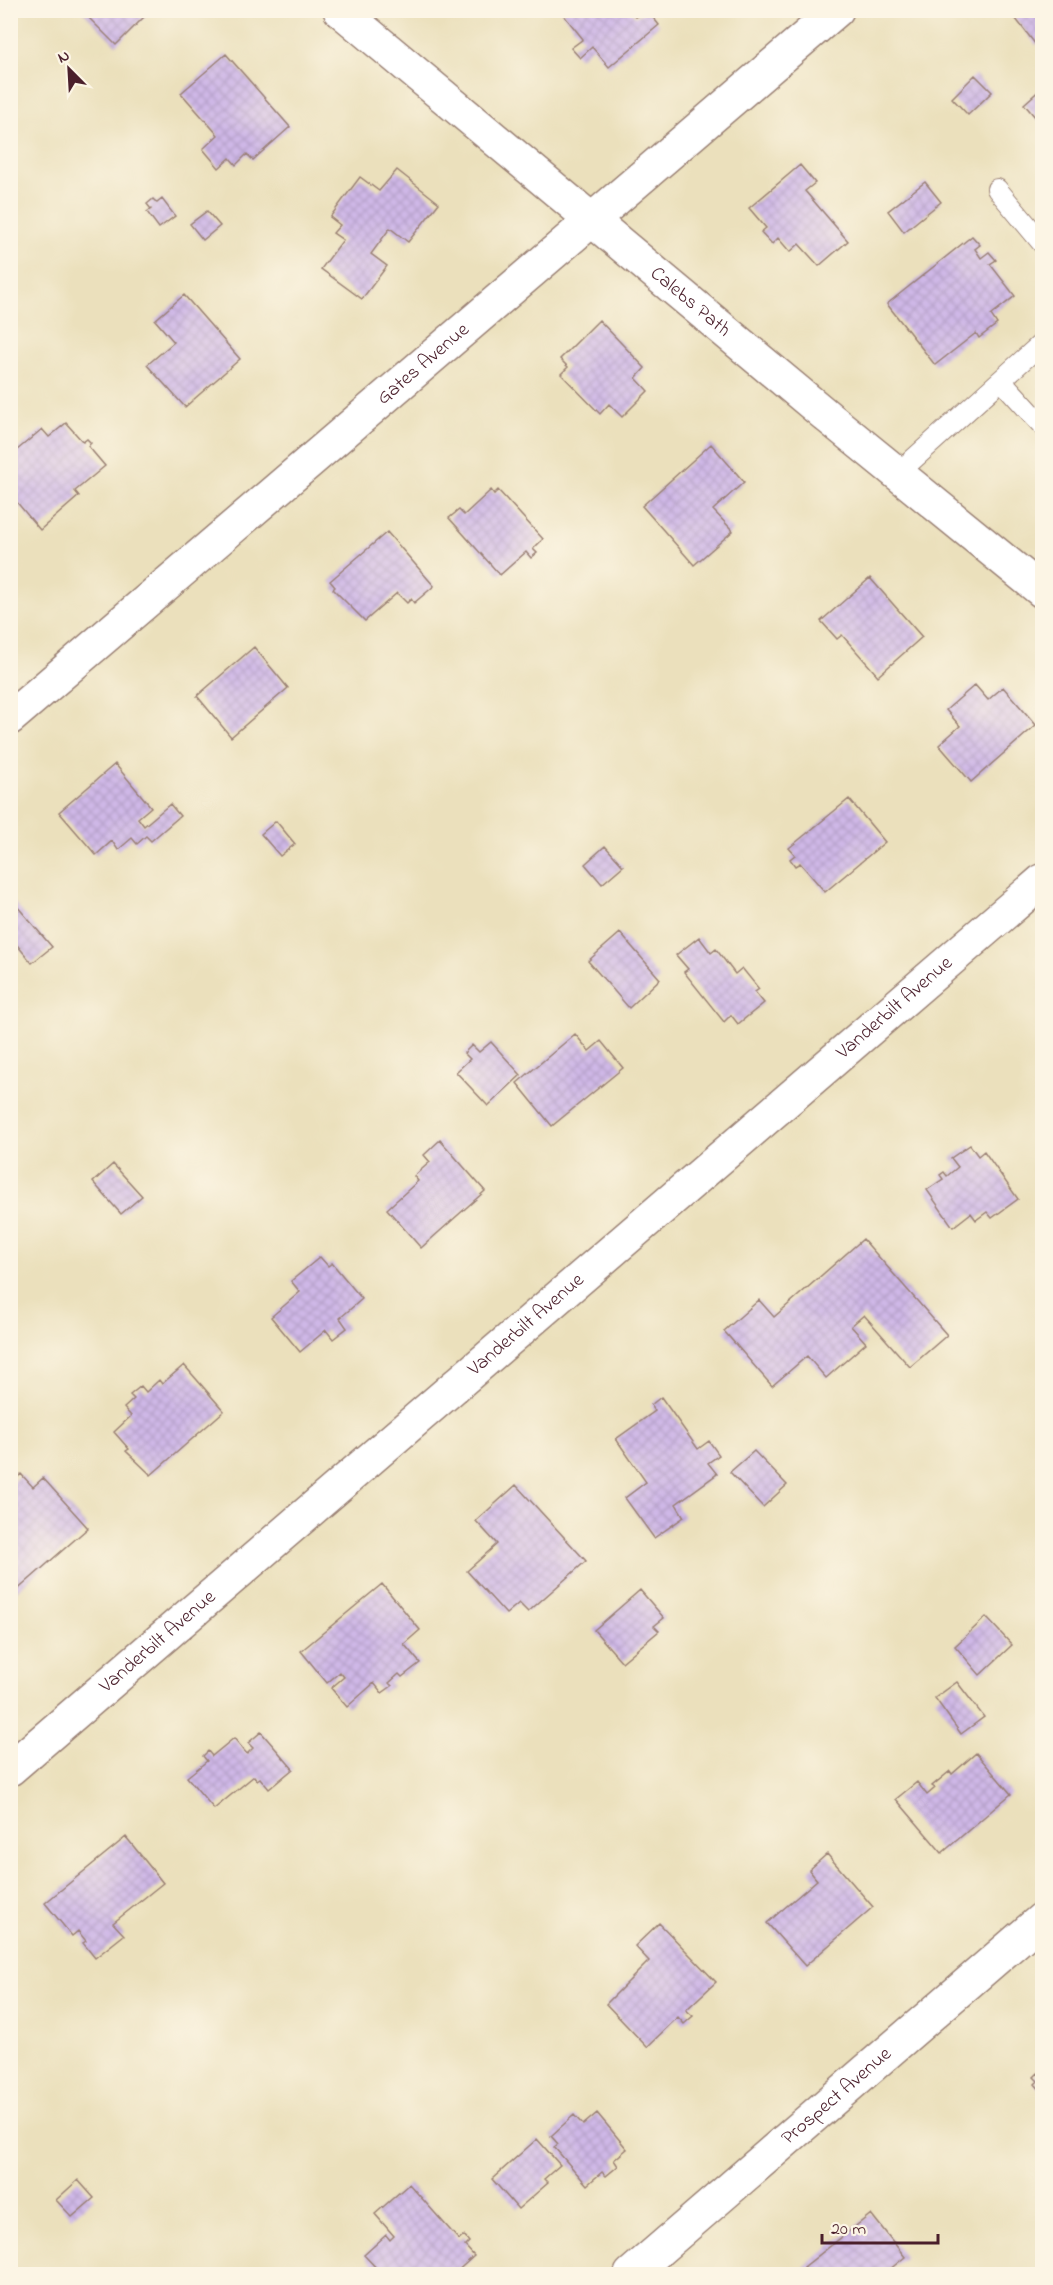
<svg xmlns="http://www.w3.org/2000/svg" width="1053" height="2285" font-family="'Indie Flower',sans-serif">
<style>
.building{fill:url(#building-cross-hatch)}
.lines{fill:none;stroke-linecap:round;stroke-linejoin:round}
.service-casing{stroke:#9a8074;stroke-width:22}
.minor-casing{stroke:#9a8074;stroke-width:36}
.tertiary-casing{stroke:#9a8074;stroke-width:36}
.service{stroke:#fff;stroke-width:20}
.minor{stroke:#fff;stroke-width:33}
.tertiary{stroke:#fff;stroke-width:33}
.labels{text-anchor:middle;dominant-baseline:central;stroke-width:4.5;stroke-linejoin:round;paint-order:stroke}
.street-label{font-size:20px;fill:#4a1f2b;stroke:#fcf5e5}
</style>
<defs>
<pattern id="building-cross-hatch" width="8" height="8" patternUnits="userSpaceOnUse" patternTransform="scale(1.5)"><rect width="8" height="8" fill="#cfb8e7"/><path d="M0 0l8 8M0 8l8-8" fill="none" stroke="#b39ec6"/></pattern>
</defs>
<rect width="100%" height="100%" fill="#fcf5e5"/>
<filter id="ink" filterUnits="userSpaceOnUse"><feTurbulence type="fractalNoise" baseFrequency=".0167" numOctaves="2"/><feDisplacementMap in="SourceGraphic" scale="12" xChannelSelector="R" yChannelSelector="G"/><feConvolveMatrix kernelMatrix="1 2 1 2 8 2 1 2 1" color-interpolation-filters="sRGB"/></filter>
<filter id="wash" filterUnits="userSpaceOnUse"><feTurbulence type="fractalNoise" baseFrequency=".008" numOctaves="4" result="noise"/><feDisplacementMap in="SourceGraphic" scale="24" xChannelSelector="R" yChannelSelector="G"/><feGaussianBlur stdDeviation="1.35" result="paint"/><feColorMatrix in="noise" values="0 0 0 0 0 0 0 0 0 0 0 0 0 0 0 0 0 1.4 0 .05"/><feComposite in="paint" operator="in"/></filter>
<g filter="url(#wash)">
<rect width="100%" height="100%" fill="#ebe0bc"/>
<g id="blocks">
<path class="building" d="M81,10H151L116,45Z
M565,10H630L635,17L647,10L659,25L609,67L592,47L580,58L571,48L583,39L562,13Z
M1009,10H1042V40L1036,45Z
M226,54L290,127L253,160L247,154L236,165L230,158L219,168L203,149L218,135L181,93Z
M975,75L992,92L968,115L952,98Z
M1042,88V125L1024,104Z
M800,165L815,183L805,191L848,241L819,266L799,244L790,252L778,238L772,244L761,232L766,228L749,208Z
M397,170L439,203L408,242L390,228L371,254L387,266L362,299L321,269L343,240L333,233L340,225L330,217L360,177L379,191Z
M925,182L941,202L904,232L888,211Z
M153,199L157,203L162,199L175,216L159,228L147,212L151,209L147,204Z
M207,211L220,226L203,240L190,224Z
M972,236L980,245L975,249L981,258L989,252L996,260L990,264L1015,296L991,315L997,324L979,338L976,333L935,365L887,304Z
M184,295L240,359L185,407L147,365L174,342L155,320Z
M599,320L645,368L636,378L648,391L622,417L609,404L600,414L561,374L568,367L560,359Z
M66,423L83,442L87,439L91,443L88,446L105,466L75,491L79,496L40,530L10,494V456L42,429L49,437Z
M711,444L744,482L713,510L733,531L694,565L642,506Z
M491,490L494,494L498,490L543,539L533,549L537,553L531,558L526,552L500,575L449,518L459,510L464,515Z
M387,532L434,586L414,603L411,599L407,603L397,593L365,621L333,589L335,587L330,581Z
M870,578L922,637L878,676L842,635L837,639L821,621Z
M254,647L288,688L231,737L197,696Z
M975,685L988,700L1003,687L1036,725L971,782L939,745L960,726L946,710Z
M115,764L151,807L138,818L144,826L170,804L180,816L151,841L146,836L137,844L132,838L118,850L112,841L96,855L59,812Z
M849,799L885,842L825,892L800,863L795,866L790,859L795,855L789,848Z
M276,821L295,844L280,856L261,834Z
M605,846L623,866L602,884L585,864Z
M10,898L52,947L32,963L12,939L10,940Z
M620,933L660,979L629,1008L588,961Z
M699,937L711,953L716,949L735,974L742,968L759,989L755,992L764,1003L738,1024L731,1015L724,1022L684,972L688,969L676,955Z
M575,1034L589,1051L601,1041L623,1068L552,1126L517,1083Z
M491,1042L521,1075L488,1106L456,1072L470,1059L464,1053L472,1045L479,1052Z
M440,1140L485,1191L421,1248L387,1209L418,1181L414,1176L430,1162L424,1155Z
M970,1145L978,1156L984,1151L1018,1199L992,1218L987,1212L976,1220L971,1213L953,1227L927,1190L943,1179L940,1175L944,1172L947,1176L958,1167L951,1158Z
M113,1164L142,1196L121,1214L93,1182Z
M863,1239L947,1335L910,1367L864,1315L851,1326L866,1343L826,1378L807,1356L772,1386L724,1331L759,1300L774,1317Z
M320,1257L328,1266L332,1263L362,1299L340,1318L347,1328L333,1339L326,1330L300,1352L271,1317L300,1292L291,1281Z
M184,1365L224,1411L151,1475L126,1451L129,1449L114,1432L131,1416L124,1408L134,1399L130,1395L141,1386L146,1392L159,1380L162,1384Z
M661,1397L698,1449L709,1441L719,1455L708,1463L717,1474L676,1504L684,1517L654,1538L625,1498L646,1482L616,1439L655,1411L651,1405Z
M754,1451L787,1485L763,1507L730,1472Z
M21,1474L33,1487L43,1478L88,1528L15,1592L10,1587V1484Z
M516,1485L586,1561L528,1612L519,1603L506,1614L467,1571L497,1544L476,1521Z
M382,1584L420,1630L404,1644L420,1663L402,1677L399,1674L389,1683L392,1686L382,1693L374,1683L347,1707L331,1688L344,1677L340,1672L327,1683L301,1651Z
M640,1590L664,1618L654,1626L659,1631L622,1662L594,1630Z
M986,1617L1012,1645L980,1675L955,1646Z
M957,1682L984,1717L961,1734L935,1698Z
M261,1732L293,1769L269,1789L260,1778L257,1780L254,1776L214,1809L187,1777L207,1761L203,1756L208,1751L212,1756L234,1738L247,1754L253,1748L248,1743Z
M976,1753L1011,1794L942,1853L896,1799L917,1782L927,1795L935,1788L932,1786L950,1771L952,1774Z
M126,1837L163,1883L113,1923L124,1935L95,1958L83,1943L86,1941L78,1931L72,1936L45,1903Z
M827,1854L873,1907L805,1966L767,1923L817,1880L809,1870Z
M659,1923L716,1982L686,2010L693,2016L684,2024L678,2017L647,2047L606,2004L649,1961L635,1946Z
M1038,2073L1042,2078V2092L1035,2084L1038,2081L1034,2077Z
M597,2113L627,2149L614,2160L618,2166L606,2176L602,2172L587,2185L554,2147L558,2144L551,2136L574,2115L583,2125Z
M537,2139L560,2165L544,2179L548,2183L518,2209L492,2179Z
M78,2180L94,2198L72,2217L56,2200Z
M409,2184L459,2240L464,2236L469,2242L465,2246L474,2256L454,2274H382L364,2255L386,2235L390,2240L394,2236L375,2214Z
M871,2214L905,2257L884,2274H806L808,2273L804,2267Z"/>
</g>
</g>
<g filter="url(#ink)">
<use href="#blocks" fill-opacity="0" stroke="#9a8074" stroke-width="1.5"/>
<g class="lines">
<defs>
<path id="service" d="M997,189L1042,243
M1001,380L1042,425
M898,473L1042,343"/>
<g id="minor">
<path id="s1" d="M10,718L837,10"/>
<path id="s2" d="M10,1769L1042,881"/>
<path id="s3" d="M631,2274L1042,1919"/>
</g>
<g id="tertiary">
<path id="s4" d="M340,10L828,417L1042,591"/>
</g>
</defs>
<use href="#service" class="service-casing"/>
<use href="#minor" class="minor-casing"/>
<use href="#tertiary" class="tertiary-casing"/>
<use href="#service" class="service"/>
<use href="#minor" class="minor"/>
<use href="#tertiary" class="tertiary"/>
</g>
</g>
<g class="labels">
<g class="street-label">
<text stroke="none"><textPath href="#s4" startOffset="456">Calebs Path</textPath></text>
<text stroke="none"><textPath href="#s1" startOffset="544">Gates Avenue</textPath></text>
<text stroke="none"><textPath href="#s2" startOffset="1167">Vanderbilt Avenue</textPath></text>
<text stroke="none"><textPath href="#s2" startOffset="681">Vanderbilt Avenue</textPath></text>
<text stroke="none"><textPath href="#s2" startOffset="195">Vanderbilt Avenue</textPath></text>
<text stroke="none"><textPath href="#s3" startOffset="272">Prospect Avenue</textPath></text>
</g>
</g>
<rect width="1053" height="2285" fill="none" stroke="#fcf5e5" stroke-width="36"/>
<g transform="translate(69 69) rotate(336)" stroke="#fcf5e5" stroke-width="4.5" paint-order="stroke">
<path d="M0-4.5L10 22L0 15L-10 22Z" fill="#4a1f2b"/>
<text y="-9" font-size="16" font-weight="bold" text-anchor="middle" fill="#4a1f2b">N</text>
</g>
<path d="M822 2234v9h116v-9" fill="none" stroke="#4a1f2b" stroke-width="3"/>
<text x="831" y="2234" font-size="18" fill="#4a1f2b" stroke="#fcf5e5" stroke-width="4.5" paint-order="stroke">20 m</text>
</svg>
